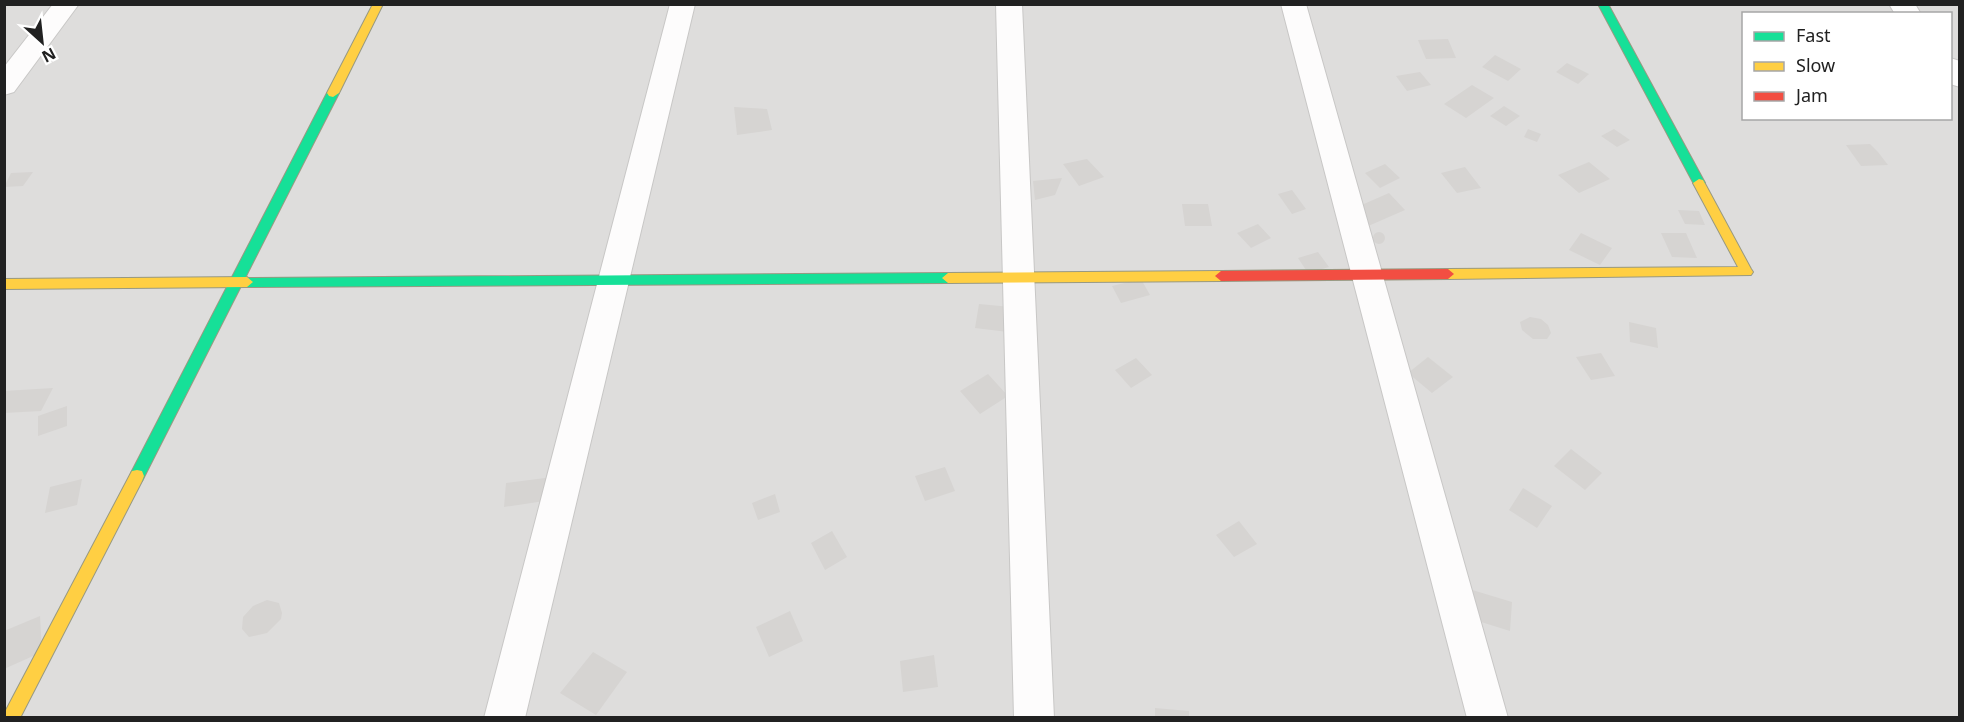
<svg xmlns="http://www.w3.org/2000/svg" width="1964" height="722" font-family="'Noto Sans',sans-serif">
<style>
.residential{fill:#dedddc;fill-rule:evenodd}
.building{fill:#d6d4d2}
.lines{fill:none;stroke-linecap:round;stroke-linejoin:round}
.street-casing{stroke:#c8c7c6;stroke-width:2}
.fast-casing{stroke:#989982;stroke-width:2}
.slow-casing{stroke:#989982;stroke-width:2}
.jam-casing{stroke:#989982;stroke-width:2}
.street{fill:#fdfcfc;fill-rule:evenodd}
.fast{fill:#16e098;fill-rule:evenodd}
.slow{fill:#ffcf43;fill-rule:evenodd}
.jam{fill:#f24e42;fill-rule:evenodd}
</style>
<rect width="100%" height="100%" fill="#efedeb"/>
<path class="residential" d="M4,5H1959V717H5ZM1744,14H1950V118H1744Z"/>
<path class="building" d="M1448,39L1456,58L1426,59L1418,40Z
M1495,55L1521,69L1508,81L1482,67Z
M1567,63L1589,74L1578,84L1556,72Z
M1420,72L1431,85L1407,91L1396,76Z
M1472,85L1494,98L1466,118L1444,104Z
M1504,106L1520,116L1506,126L1490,116Z
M734,107L767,109L772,130L737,135Z
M1528,129L1541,134L1537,142L1524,137Z
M1614,129L1630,140L1617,147L1601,136Z
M1870,144L1878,152L1888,165L1861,166L1846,145Z
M1087,159L1104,177L1079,186L1063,164Z
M1589,162L1610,179L1579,193L1558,175Z
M1385,164L1400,178L1380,188L1365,173Z
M1465,167L1481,188L1457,193L1441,173Z
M33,172L23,186L4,187L11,173Z
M1062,178L1055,195L1035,200L1033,181Z
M1292,190L1306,209L1292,214L1278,194Z
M1389,193L1405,210L1366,227L1357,207Z
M1182,204H1208L1212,226H1185Z
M1678,210L1699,211L1705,225L1685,224Z
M1258,224L1271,238L1251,248L1237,233Z
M1373 238a6 6 0 1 1 12 0a6 6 0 1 1-12 0Z
M1581,233L1612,248L1600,265L1569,250Z
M1661,233H1686L1697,258L1672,257Z
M1318,252L1329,267L1308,273L1298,258Z
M1141,279L1150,295L1121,303L1112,286Z
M979,304L1011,307L1008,332L975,328Z
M1530,317L1541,319L1548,325L1551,333L1547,339H1533L1522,330L1520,322Z
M1629,322L1656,328L1658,348L1630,342Z
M1601,353L1615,376L1591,380L1576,357Z
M1428,357L1453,377L1432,393L1408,373Z
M1136,358L1152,375L1131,388L1115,370Z
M988,374L1008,396L980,414L960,391Z
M53,388L41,411L4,413V391Z
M67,406V426L38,436V416Z
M1571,449L1602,473L1585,490L1554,466Z
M945,467L955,491L925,501L915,476Z
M553,477L551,500L504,507L506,483Z
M82,479L77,505L45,513L50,487Z
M1523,488L1552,506L1537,528L1509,510Z
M775,494L780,512L758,520L752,503Z
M1239,521L1257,544L1234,557L1216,535Z
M832,531L847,557L825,570L811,543Z
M1469,589L1512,602L1510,631L1465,617Z
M267,600L279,603L282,613L281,619L267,633L249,637L242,629L243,617L253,606Z
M790,611L803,641L769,657L756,627Z
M40,616L42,652L4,669V631Z
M593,652L627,672L596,715L560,693Z
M934,655L938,687L903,692L900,661Z
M1155,708L1189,711V718H1155Z"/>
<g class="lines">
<defs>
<path id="street" d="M53,4H79L14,92L4,95V67Z
M670,4H695L525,718H484Z
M996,4H1022L1054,718H1014Z
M1281,4H1306L1508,718H1467Z
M1889,4H1915L1921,14H1895Z
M1950,58L1960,61V87L1950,84Z"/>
<path id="fast" d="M1598,4H1608L1705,183L1703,186H1695Z
M333,89L339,93L245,278L948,273L954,278L948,283L247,287L242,284L142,481L137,482L132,481L130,476L132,471L327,93Z"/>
<path id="slow" d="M373,4H383L339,93L333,97L329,96L327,93Z
M1699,179L1703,180L1751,269L1753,272L1751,275L1448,279L1442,274L1448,269L1738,267L1693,183Z
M1221,271L1227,276L1221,281L948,283L942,278L948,273Z
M247,277L253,282L247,287L4,289V279Z
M137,470L142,471L144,476L142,481L20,718H4L5,712L132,471Z"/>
<path id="jam" d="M1448,269L1454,274L1448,279L1221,281L1215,276L1221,271Z"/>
</defs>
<use href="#street" class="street-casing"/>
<use href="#fast" class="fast-casing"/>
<use href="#slow" class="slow-casing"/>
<use href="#jam" class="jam-casing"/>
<use href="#street" class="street"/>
<use href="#fast" class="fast"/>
<use href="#slow" class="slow"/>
<use href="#jam" class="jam"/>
</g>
<rect width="1964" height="722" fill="none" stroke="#212121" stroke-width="12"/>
<rect x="1742" y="12" width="210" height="108" fill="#ffffff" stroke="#a6a6a6" stroke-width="1.5"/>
<rect x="1754" y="32" width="30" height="9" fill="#16e098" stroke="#a6a6a6" stroke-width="1.5"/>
<text x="1796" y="42" font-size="18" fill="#212121">Fast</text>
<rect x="1754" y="62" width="30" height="9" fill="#ffcf43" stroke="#a6a6a6" stroke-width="1.5"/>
<text x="1796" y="72" font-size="18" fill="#212121">Slow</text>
<rect x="1754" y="92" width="30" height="9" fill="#f24e42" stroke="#a6a6a6" stroke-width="1.5"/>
<text x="1796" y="102" font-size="18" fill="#212121">Jam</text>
<g transform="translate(42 42) rotate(153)" stroke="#ffffff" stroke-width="4.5" paint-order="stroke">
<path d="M0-4.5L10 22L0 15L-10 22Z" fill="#212121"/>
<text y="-9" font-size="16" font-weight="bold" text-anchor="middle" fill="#212121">N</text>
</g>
</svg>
